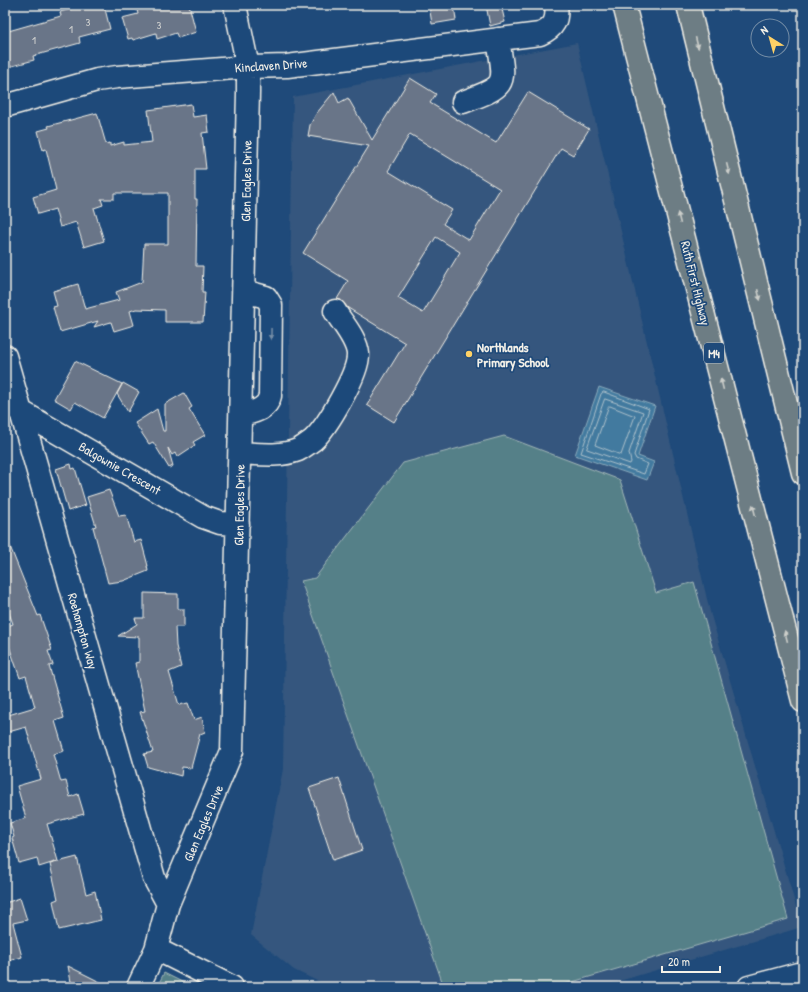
<svg xmlns="http://www.w3.org/2000/svg" width="808" height="992" font-family="'Patrick Hand',sans-serif">
<style>
.built{fill:#35577e}
.green{fill:#548088;stroke:#a4b8b8}
.water{fill:#437a9f;stroke:#8aaabc}
.lines{fill:none;stroke-linecap:round;stroke-linejoin:round}
.shore{stroke:#adc1cb;stroke-width:1}
.building{fill:#697588;stroke:#f4f1e8;fill-rule:evenodd}
.minor-casing{stroke:#f4f1e8;stroke-width:25}
.highway-casing{stroke:#f4f1e8;stroke-width:25}
.minor{stroke:#1f4a7a;stroke-width:22}
.highway{stroke:#6d7d84;stroke-width:22}
.oneway{fill:#ccceca}
.oneway2{fill:#748da6}
.poi-dot{fill:#ffd166;stroke:#1f4a7a;stroke-width:1.5}
.labels{text-anchor:middle;dominant-baseline:central;stroke-width:3.5;stroke-linejoin:round;paint-order:stroke}
.number-label{font-size:11px;fill:#d1d2d0}
.shield{fill:#1f4a7a;stroke:#b4bfc7;stroke-width:1}
.shield-label{font-size:12px;font-weight:bold;fill:#f4f1e8}
.street-label{font-size:13px;fill:#f4f1e8;stroke:#1f4a7a}
.poi-label{font-size:13px;font-weight:bold;fill:#f4f1e8;stroke:#1f4a7a;text-anchor:start}
</style>
<rect width="100%" height="100%" fill="#1f4a7a"/>
<filter id="ink" filterUnits="userSpaceOnUse"><feTurbulence type="fractalNoise" baseFrequency=".025" numOctaves="2"/><feDisplacementMap in="SourceGraphic" scale="8" xChannelSelector="R" yChannelSelector="G"/><feConvolveMatrix kernelMatrix="1 2 1 2 8 2 1 2 1" color-interpolation-filters="sRGB"/></filter>
<g filter="url(#ink)">
<path class="built" d="M577,43L710,612L802,927L599,987H330L294,970L251,935L283,769L293,97Z"/>
<path class="green" d="M504,436L620,480L656,593L694,582L788,919L555,987H444L301,581L315,578L403,463Z
M164,973L192,987H157Z"/>
<path class="water" d="M599,387L655,406L638,456L654,462L647,480L575,455Z"/>
<g class="lines">
<path class="shore" d="M604,392L649,409L634,455L636,459L648,464L644,474L581,453L601,394Z
M605,399L643,412L629,453L631,462L630,464L587,449Z
M610,406L635,416L621,455L595,445L608,408Z"/>
</g>
<path class="building" d="M85,5H104L110,29L79,37L80,43L33,56L34,60L5,68V32L61,16L60,12Z
M139,5H189L196,32L178,38L176,33L157,39L156,33L133,40L132,38L128,39L122,18L138,14L137,10L140,9Z
M429,5H454L456,20L432,24Z
M486,5H501L505,22L490,26Z
M410,78L436,94L430,103L496,143L528,92L589,129L573,155L561,148L394,422L367,405L405,343L348,308L341,300L337,299L348,281L303,253L369,146L308,136L310,125L316,114L334,92L339,103L348,98L372,140ZM410,134L500,189L469,240L443,224L452,210L388,171ZM436,237L460,252L423,313L398,298Z
M191,104L193,117L207,115L209,132L202,133L206,169H195V199H197L196,266H203L202,292H205L203,322H165V310L136,309L130,311L134,325L114,331L111,322L94,327L98,321L60,332L53,307L57,306L53,291L78,284L85,309L119,300L116,292L142,282L144,244H168V193H114V199H101L103,205L94,208L104,241L84,247L76,222L60,227L55,209L38,214L33,197L56,190L46,149L43,150L38,131L49,128L48,126L97,113L106,144L110,143V146L124,142V145L152,142L148,110Z
M75,361L122,384L103,418L75,402L71,409L54,399Z
M123,383L139,392L128,412L117,394Z
M184,393L192,407L189,409L205,435L193,442L195,445L177,457L175,453L172,455L168,448L173,466L169,468L153,442L149,444L135,423L157,409L163,431H165V404Z
M71,464L72,469L75,468L86,505L68,511L56,469Z
M109,490L119,516L126,515L134,542L141,540L148,566H147L148,571L123,581L108,583L93,527L96,526L87,497Z
M5,534L38,616L40,615L52,650L48,651L53,665L49,666L64,718L55,721L64,751L53,754L61,782L66,781L70,797L78,794L84,814L47,824L58,861L39,867L37,858L19,863L12,838L14,837L10,823L26,818L17,786L41,779L26,727L5,733V716L35,707L26,676L20,678L9,646L5,648V627L13,624L5,602Z
M144,593L178,594V609H184V627H175L176,646L181,667L169,672L179,705L188,703L194,720L202,717L205,732L200,734L191,768L182,767L181,776L148,767L144,754L153,752L140,712L145,711L135,663L139,662V637L118,636L137,624L135,618H144Z
M339,778L362,850L333,860L309,788Z
M77,857L86,894L95,891L101,920L59,930L53,901L58,899L50,864Z
M20,898L27,920L13,923L22,957L5,962V903Z
M68,966L110,987H72Z"/>
<g class="lines">
<defs>
<path id="minor" d="M463,102C509,85 505,86 498,39
M5,106L97,80L117,77L248,67L287,66L540,34C554,28 558,20 556,5
M5,356L154,878L168,904
M15,408L203,517L220,523L238,524
M241,415C253,412 267,410 270,396L271,305L266,297L244,291
M240,453C258,454 280,457 298,450C302,448 309,443 313,440C327,427 359,373 358,354C357,339 342,323 335,311
M156,949L232,987
M138,987L156,949L168,904L232,751L248,93V67L235,5
M749,987L798,974"/>
<path id="highway" d="M624,5L803,701
M688,5L803,473"/>
</defs>
<use href="#minor" class="minor-casing"/>
<use href="#highway" class="highway-casing"/>
<use href="#minor" class="minor"/>
<use href="#highway" class="highway"/>
</g>
<defs><path id="oneway-solid" d="M-6-.8H1V-3.2L6.5 0L1 3.2V.8H-6Z"/></defs>
<g class="oneway">
<use href="#oneway-solid" transform="translate(697 43) rotate(76)"/>
<use href="#oneway-solid" transform="translate(728 169) rotate(76)"/>
<use href="#oneway-solid" transform="translate(679 218) rotate(-104)"/>
<use href="#oneway-solid" transform="translate(759 295) rotate(76)"/>
<use href="#oneway-solid" transform="translate(722 384) rotate(-104)"/>
<use href="#oneway-solid" transform="translate(754 510) rotate(-104)"/>
<use href="#oneway-solid" transform="translate(786 636) rotate(-104)"/>
</g>
<use class="oneway2" href="#oneway-solid" transform="translate(271 334) rotate(91)"/>
</g>
<circle class="poi-dot" cx="469" cy="354" r="4"/>
<g class="labels">
<g class="number-label">
<text x="88" y="22">3</text>
<text x="159" y="25">3</text>
<text x="71" y="29">1</text>
<text x="34" y="40">1</text>
</g>
<rect class="shield" x="704" y="343" width="20" height="20" rx="3"/>
<g class="shield-label">
<text x="714" y="353">M4</text>
</g>
<g class="street-label">
<text transform="translate(271 65) rotate(-4)">Kinclaven Drive</text>
<text transform="translate(246 181) rotate(-89)">Glen Eagles Drive</text>
<text transform="translate(696 283) rotate(76)">Ruth First Highway</text>
<text transform="translate(120 468) rotate(30)">Balgownie Crescent</text>
<text transform="translate(239 505) rotate(-89)">Glen Eagles Drive</text>
<text transform="translate(83 631) rotate(74)">Roehampton Way</text>
<text transform="translate(203 823) rotate(-67)">Glen Eagles Drive</text>
</g>
<g class="poi-label">
<text x="477" y="347">Northlands<tspan x="477" dy="15">Primary School</tspan></text>
</g>
</g>
<rect width="808" height="992" fill="none" stroke="#1f4a7a" stroke-width="20"/>
<rect x="10" y="10" width="788" height="972" fill="none" stroke="#f4f1e8" stroke-width="1.5" filter="url(#ink)"/>
<g transform="translate(770 38) rotate(323)"><circle r="19" fill="#1f4a7a" stroke="#748da6"/>
<path d="M0-3L7 15L0 10L-7 15Z" fill="#ffd166"/>
<text y="-6" font-size="11" font-weight="bold" text-anchor="middle" fill="#f4f1e8">N</text>
</g>
<path d="M662 966v6h58v-6" fill="none" stroke="#f4f1e8" stroke-width="2"/>
<text x="668" y="966" font-size="12" fill="#f4f1e8" stroke="#1f4a7a" stroke-width="3" paint-order="stroke">20 m</text>
</svg>
